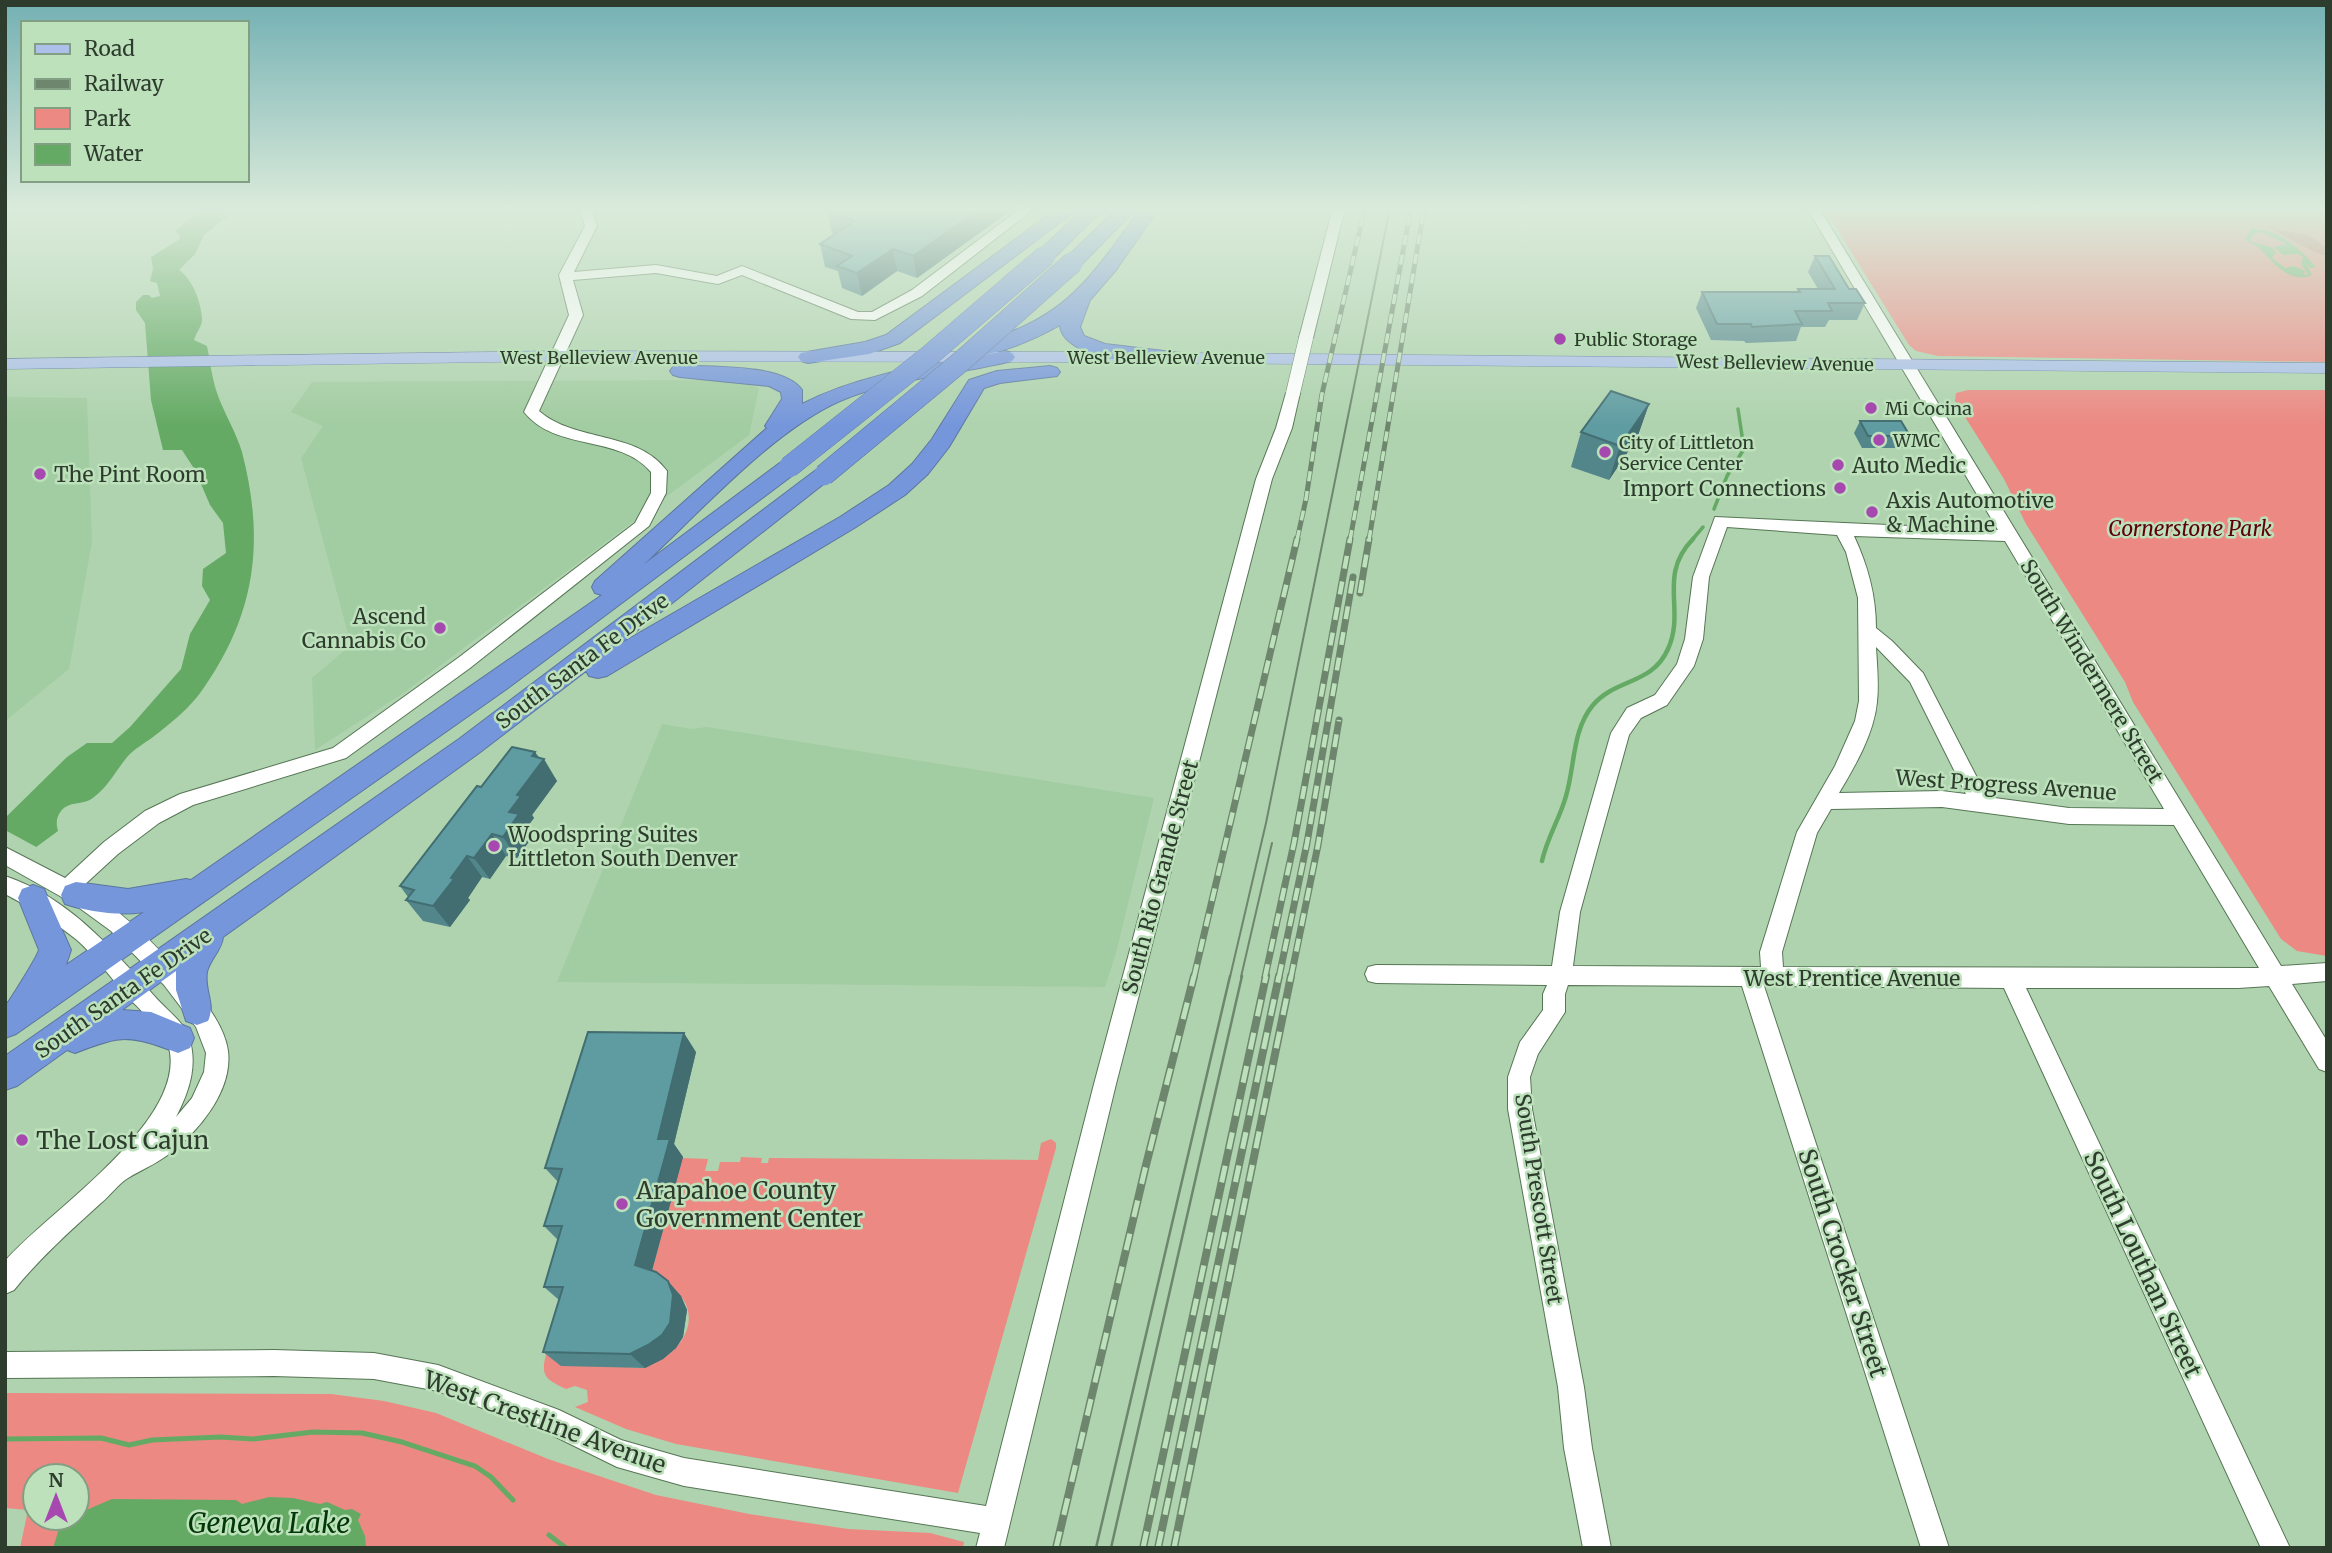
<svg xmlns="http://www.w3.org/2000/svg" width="2332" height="1553" font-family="Merriweather,serif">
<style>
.built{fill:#a2cca1}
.green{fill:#ec8983;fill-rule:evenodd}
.forest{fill:#cd6c67}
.water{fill:#64aa64;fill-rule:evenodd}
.pier{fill:#afd3ae}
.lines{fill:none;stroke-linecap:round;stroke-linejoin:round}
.stream-far2{stroke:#64aa64;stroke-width:3.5}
.stream-far1{stroke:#64aa64;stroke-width:4.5}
.stream{stroke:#64aa64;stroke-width:5}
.minor-casing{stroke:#567655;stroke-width:2}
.major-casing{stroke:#5c769e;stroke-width:1}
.highway-casing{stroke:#5c769e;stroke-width:2}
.minor{fill:#fff;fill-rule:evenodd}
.major{fill:#acc0e9;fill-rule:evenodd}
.highway{fill:#7596db;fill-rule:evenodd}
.tram-far1{stroke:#6d866d;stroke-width:2}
.tram{stroke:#6d866d;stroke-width:2.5}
.rail-far2-casing{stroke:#6d866d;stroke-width:5}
.rail-far1-casing{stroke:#6d866d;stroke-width:7}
.rail-casing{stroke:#6d866d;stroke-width:8}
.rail-far2{stroke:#bce1bb;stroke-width:3.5;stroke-dasharray:10;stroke-linecap:butt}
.rail-far1{stroke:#bce1bb;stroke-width:4.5;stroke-dasharray:13;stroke-linecap:butt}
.rail{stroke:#bce1bb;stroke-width:5;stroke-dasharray:17;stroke-linecap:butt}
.minor-bridge-casing{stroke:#567655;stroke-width:15;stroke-linecap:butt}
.highway-bridge-casing{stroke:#5c769e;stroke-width:22;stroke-linecap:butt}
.minor-bridge{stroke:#fff;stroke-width:14}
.highway-bridge{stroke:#7596db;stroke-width:21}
.wall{fill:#52868b}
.shaded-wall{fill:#426d71}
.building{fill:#5f9ca2;stroke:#426d71;stroke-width:2}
.poi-dot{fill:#a747b0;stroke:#bce1bb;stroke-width:2.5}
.labels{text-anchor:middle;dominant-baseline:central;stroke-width:5;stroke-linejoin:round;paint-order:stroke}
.far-poi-label{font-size:18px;fill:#2e3c2e;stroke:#bce1bb;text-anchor:start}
.far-street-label{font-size:18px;fill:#2e3c2e;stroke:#bce1bb}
.poi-label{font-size:21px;fill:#2e3c2e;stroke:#bce1bb;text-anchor:start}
.park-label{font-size:21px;font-style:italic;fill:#5e000b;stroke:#bce1bb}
.street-label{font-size:21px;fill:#2e3c2e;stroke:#bce1bb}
.near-poi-label{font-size:24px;fill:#2e3c2e;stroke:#bce1bb;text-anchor:start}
.near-street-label{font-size:24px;fill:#2e3c2e;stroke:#bce1bb}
.near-water-label{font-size:28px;font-style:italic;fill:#023707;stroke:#bce1bb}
</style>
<rect width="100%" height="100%" fill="#afd3ae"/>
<path class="built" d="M737,380L759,388L749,435L402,694L315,750L312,678L351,645L301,458L323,426L291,412L312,382Z
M5,397L87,398L92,542L69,669L5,721Z
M662,724L691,729L707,727L1154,798L1116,953L1105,987L557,982Z"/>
<path class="green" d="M1824,208H2327V362L1938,356L1916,351L1909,345Z
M1968,390H2327V956L2297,951L2281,939L2133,702L2125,682L2026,524L2004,479L1955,401L1956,393Z
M1051,1139L1056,1143V1148L958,1493L676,1444L626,1429L575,1407L588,1402L587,1390L575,1386L566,1389C544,1379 540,1375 547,1351L634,1368C664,1367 704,1332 683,1299C677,1290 660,1284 650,1278L682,1158L708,1159L705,1171H718L720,1162H740L741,1157L762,1158L761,1163H768L769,1158L1038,1160L1041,1143Z
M5,1393L331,1394L384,1401L436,1413L548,1459L656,1495L749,1514L848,1529L930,1533L964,1542L963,1548H20L28,1510L5,1508ZM35,1476H77V1518H35Z"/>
<path class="forest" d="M2271,228L2308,235L2327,248L2324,252L2326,256C2320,255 2277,233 2271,228Z"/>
<path class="water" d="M203,208H238L204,235L195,254L179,270C192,278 202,304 202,320C202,326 196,333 194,340L207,346C210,361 212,378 217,393C224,413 236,432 242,452C265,541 256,613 203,689C191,707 170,724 153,737C145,743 134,749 128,756C116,770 109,786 94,797C84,806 70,800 61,811C56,818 56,823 58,831L5,870V818L67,757L87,743H112L130,727L181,669L190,634L210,600L202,586L203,569L226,553L223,523L210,505L195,470L182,450H163L151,400L145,323L136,310V302L143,295H149L152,298L160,296L157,283L150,281L153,269L151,257L180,239L179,234L175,231Z
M2251,229C2278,228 2300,249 2316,267L2310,268L2306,264L2312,275C2290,285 2273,262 2260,249C2256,245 2250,243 2245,239ZM2261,232L2287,244L2273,247L2283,255L2299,254L2303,257L2301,264L2308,274L2304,275L2305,271L2294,266L2285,268L2272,258L2276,252L2271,247L2253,242L2250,239L2254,234Z
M269,1497L293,1498L320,1504L327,1502L345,1510L352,1509L361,1514L358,1520L365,1536L366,1548H53L62,1519L77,1518L78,1510L84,1511L112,1499L236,1500L242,1504Z"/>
<path class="pier" d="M5,830L40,849L5,874Z"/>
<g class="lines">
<path class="stream-far2" d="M1714,509L1727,476L1744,449L1738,409
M1692,540L1703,527"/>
<path class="stream-far1" d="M1542,861C1547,838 1560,818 1566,796C1575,766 1572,730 1593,705C1616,678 1652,685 1668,649C1686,609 1657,576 1693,539"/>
<path class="stream" d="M5,1439L101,1438L129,1445L152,1440L220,1437L253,1439L313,1432L362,1433L402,1442L475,1466L491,1477L513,1500
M549,1535L566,1548"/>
<defs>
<path id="minor" d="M584,208H596L593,214L597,226L574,272L656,265L717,276L742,266L858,312H872L912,290L1021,208H1035L922,296L875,320L851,319L742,275L718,284L656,273L573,280L583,315L539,411C576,443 637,430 667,471L666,493L649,526L470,668L346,758L193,805L159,823L118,854L82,887C125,913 160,948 192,987C207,1004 225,1028 228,1051C233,1091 198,1132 169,1154C156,1164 141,1170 128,1178C118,1184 110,1196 101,1203C70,1231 40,1258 14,1290L5,1294V1261C49,1210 192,1119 168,1044C164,1031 137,1007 127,996C111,978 95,956 77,940C55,922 30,907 5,894V876C70,898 113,950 157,999C167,1010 183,1022 188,1035C199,1064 189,1092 176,1117L192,1098L204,1072L206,1053L196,1027L164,985L111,931L74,904L5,865V847L65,878L104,842L145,811L180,794L333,748L458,658L635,523L651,493V472C619,434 556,452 524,412L569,315L559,275L585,226L581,214Z
M1333,208H1345L1313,338L1306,342L1299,338Z
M1807,208H1819L2281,966L2327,963V981L2292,984L2327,1041V1072L2319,1069L2269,986L2238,988H2026L2290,1548H2261L2004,988L1764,986L1949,1548H1921L1742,986L1568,985L1565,994V1012L1538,1054L1530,1077L1532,1109L1584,1387L1592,1448L1611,1548H1583L1564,1448L1558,1387L1508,1109V1077L1520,1042L1543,1010V994L1547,985L1376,983L1368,981L1365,974L1368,967L1376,965L1552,966L1560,912L1611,733L1627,708L1655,695L1677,664L1685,639L1693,577L1715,517L1998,530ZM1727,527L1837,535L1846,552L1858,598L1859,701L1855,721L1835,766L1797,832L1760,952L1761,967L1573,966L1580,912L1629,735L1641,718L1667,705L1694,666L1703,639L1709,577ZM1854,536L2005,541L2164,809L2069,808L1987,797L1923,673L1892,641L1876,628C1876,595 1868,566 1854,536ZM1876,647L1910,682L1966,794L1942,791L1839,793C1855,766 1874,734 1877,702C1879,684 1877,665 1876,647ZM1942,807L2069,824L2174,825L2259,968L1783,967L1782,952L1817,833L1831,809Z
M1293,389L1300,393L1292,428L1272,479L1116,1084L1004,1548H976L980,1533L684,1486L617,1467L552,1435L438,1391L374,1379L274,1376L5,1378V1352L274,1350L374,1353L438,1365L559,1410L621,1440L684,1458L986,1506L1094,1084L1256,479L1276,428L1286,393Z"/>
<path id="major" d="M558,351L1077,352L2327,363V373L1077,362L558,361L5,369V359Z"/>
<path id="highway" d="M1058,208H1079L900,343L869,354L808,363L801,361L798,357L801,353L865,342L886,335Z
M1084,208H1104L1052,260H1038L1036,256L1038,252Z
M1118,208H1137L1080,266H1066L1063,262L1066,258Z
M1141,208H1159L1116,270L1090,300L1080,327L1084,336L1105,344L1181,353L1184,357L1181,361C1155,368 1062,360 1060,325C1041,336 991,360 969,354L966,350L969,346C1065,319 1085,286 1141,208Z
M1005,351L1012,353L1015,357L1012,361C956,375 894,378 840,401C772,431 698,514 643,565L781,462H797L800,467L797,472L508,688L16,1034L5,1038V1006C8,1004 37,957 39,950L18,898L22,889L33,885L44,889L71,950L66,965L144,912C119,916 89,912 65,904L61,895L65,886L76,882L128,889L186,879L191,880L602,595L595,593L592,587L595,581L767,428L765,426L782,399L781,392L769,386L680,377L673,375L670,371L673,367L680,365C711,368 783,363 802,390V404C864,372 936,364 1005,351Z
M1050,366L1057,368L1060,372L1057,376L1000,383L984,388L949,447L928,474L905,495L856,527L607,676L598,678L589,676L586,671L479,753L223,937C222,950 210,959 207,972C204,991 216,1004 208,1021L197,1025L186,1021L176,990V971L122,1010L151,1012L190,1028L194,1038L190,1048L178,1053C130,1035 124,1034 75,1053L67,1050L17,1086L5,1090V1056L459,739L816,470L824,468L832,470L835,475L620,644L840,517L889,485L912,464L932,439L969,380L997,371Z"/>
</defs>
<use href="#minor" class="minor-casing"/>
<use href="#major" class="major-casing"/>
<use href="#highway" class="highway-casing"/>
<use href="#minor" class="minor"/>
<use href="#major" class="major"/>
<use href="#highway" class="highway"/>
<path class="tram-far1" d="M1230,977L1266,823L1390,208
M1241,977L1272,843"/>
<path class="tram" d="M1096,1548L1230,976
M1111,1548L1242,976"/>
<defs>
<path id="rail-far2" d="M1297,540L1306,499L1322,394L1365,208
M1350,540L1411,208
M1369,540L1424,208"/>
<path id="rail-far1" d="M1360,593L1369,539
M1194,977L1297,539
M1265,977L1294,843L1350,539
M1279,977L1307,843L1353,577
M1291,977L1318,845L1339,720"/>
<path id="rail" d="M1056,1548L1146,1165L1194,976
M1143,1548L1266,976
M1158,1548L1279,976
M1174,1548L1291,976"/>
</defs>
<use href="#rail-far2" class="rail-far2-casing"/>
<use href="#rail-far1" class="rail-far1-casing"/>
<use href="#rail" class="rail-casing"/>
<use href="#rail-far2" class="rail-far2"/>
<use href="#rail-far1" class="rail-far1"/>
<use href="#rail" class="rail"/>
<defs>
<path id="minor-bridge" d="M1293,393L1306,338"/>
<path id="highway-bridge" d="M789,467L930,355L1045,256
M824,475L964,359L1073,262"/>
</defs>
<use href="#minor-bridge" class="minor-bridge-casing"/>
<use href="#highway-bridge" class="highway-bridge-casing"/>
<use href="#minor-bridge" class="minor-bridge"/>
<use href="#highway-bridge" class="highway-bridge"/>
</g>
<path class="wall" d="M832,208H1014L917,278L897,271L862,296L842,288L838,271L825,267L820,244L835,234L832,233L827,211Z
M1815,256L1865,303L1857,320H1829L1825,327H1801L1796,341L1746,343L1744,341L1711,340L1696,308L1702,292H1797L1798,289H1818L1808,272Z
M1649,404L1637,438L1609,480L1571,467L1581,432Z
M1860,421L1910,436L1904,448H1862L1854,433Z
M535,752L557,781L532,815L534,818L527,827L533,836L517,858L506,856L490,879L482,877L468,898L470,900L450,927L423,921L406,900L408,897L400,886L481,787Z
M696,1052L674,1144L683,1157L652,1271L681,1296L687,1310L683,1337L676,1348L663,1359L645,1368L561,1366L543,1352L559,1300L544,1287L558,1240L544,1226L558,1182L545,1168Z"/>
<path class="shaded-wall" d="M981,208H1014L917,278L913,256Z
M893,249L897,271L862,296L857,273Z
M1649,404L1637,438L1609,480L1620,446Z
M535,752L541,763L544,759L557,781L532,815L534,818L527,827L533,836L517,858L503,837L509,812L517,795L532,756Z
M492,834L506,856L490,879L474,858Z
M467,856L482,877L468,898L470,900L450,927L433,906L451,878Z
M684,1033L696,1052L674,1144L683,1157L649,1281L635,1265L658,1139Z
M668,1281L681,1296L687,1310L683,1337L676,1348L663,1359L645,1368L630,1354Z"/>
<path class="building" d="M832,208H981L913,256L893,249L857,273L837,266L852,256L820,244L855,221L827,211Z
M1815,256H1829L1849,289H1856L1865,303H1828L1832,311H1795L1802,324L1752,327L1751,324H1717L1702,292H1800L1798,289H1835Z
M1611,391L1649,404L1620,446L1581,432Z
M1860,421H1901L1910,436H1868Z
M512,747L535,752L532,756L544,759L517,795L521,796L509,812L519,814L503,837L492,834L474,858L467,856L451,878L454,879L433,906L406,900L414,890L400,886L477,786L481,787Z
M588,1032L684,1033L658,1139H670L635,1265L656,1272L668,1281L673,1295L670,1323L662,1335L648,1345L630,1354L543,1352L563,1287H544L562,1226H544L562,1169L545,1168Z"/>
<linearGradient id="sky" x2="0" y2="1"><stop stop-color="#73b0b3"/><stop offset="0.49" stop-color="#dbebdb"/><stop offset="1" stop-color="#dbebdb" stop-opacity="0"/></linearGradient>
<rect width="2332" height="426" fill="url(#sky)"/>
<g class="poi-dot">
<circle cx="1560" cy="339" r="7"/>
<circle cx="1871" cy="408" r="7"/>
<circle cx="1879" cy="440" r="7"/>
<circle cx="1605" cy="452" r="7"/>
<circle cx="1838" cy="465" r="7"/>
<circle cx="40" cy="474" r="7"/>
<circle cx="1840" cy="488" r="7"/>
<circle cx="1872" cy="512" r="7"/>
<circle cx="440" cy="628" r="7"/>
<circle cx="494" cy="846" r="7"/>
<circle cx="22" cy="1140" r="7"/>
<circle cx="622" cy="1204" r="7"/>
</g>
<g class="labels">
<g class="far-poi-label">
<text x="1574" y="339">Public Storage</text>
<text x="1885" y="408">Mi Cocina</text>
<text x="1893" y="440">WMC</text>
<text x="1619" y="442">City of Littleton<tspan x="1619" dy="21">Service Center</tspan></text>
</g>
<g class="far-street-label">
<text x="599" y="357">West Belleview Avenue</text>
<text x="1166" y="357">West Belleview Avenue</text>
<text transform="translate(1775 363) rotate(1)">West Belleview Avenue</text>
</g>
<g class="poi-label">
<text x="1852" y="465">Auto Medic</text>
<text x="54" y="474">The Pint Room</text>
<text x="1826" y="488" text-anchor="end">Import Connections</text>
<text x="1886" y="500">Axis Automotive<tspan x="1886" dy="24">&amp; Machine</tspan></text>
<text x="426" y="616" text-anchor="end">Ascend<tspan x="426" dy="24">Cannabis Co</tspan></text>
<text x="508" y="834">Woodspring Suites<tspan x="508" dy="24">Littleton South Denver</tspan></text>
</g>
<g class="park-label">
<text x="2190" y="528">Cornerstone Park</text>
</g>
<g class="street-label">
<text transform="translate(582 661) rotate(-37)">South Santa Fe Drive</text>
<text transform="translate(2092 671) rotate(59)">South Windermere Street</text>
<text transform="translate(2006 785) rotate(4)">West Progress Avenue</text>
<text transform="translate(1160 877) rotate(-75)">South Rio Grande Street</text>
<text x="1852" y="978">West Prentice Avenue</text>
<text transform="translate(123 993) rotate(-35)">South Santa Fe Drive</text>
<text transform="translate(1539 1199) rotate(81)">South Prescott Street</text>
</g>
<g class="near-poi-label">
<text x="36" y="1140">The Lost Cajun</text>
<text x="636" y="1190">Arapahoe County<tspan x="636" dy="28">Government Center</tspan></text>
</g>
<g class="near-street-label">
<text transform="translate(1843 1263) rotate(72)">South Crocker Street</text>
<text transform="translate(2143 1264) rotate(65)">South Louthan Street</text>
<text transform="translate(545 1422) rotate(20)">West Crestline Avenue</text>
</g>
<g class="near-water-label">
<text x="269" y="1523">Geneva Lake</text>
</g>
</g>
<rect width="2332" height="1553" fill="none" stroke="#2e3c2e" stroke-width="14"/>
<rect x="21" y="21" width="228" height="161" fill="#bce1bb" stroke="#839f83" stroke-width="2"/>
<rect x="35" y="44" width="35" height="10" fill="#acc0e9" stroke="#839f83" stroke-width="2"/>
<text x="84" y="56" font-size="21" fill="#2e3c2e">Road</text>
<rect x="35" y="79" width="35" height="10" fill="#6d866d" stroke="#839f83" stroke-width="2"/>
<text x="84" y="91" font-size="21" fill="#2e3c2e">Railway</text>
<rect x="35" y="108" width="35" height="21" fill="#ec8983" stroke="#839f83" stroke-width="2"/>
<text x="84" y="126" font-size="21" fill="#2e3c2e">Park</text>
<rect x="35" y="144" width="35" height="21" fill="#64aa64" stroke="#839f83" stroke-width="2"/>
<text x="84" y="161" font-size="21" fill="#2e3c2e">Water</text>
<g transform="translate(56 1497)"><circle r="33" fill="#bce1bb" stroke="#839f83" stroke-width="2"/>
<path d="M0-5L12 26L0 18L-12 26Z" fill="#a747b0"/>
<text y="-10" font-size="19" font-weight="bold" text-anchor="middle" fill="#2e3c2e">N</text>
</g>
</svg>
